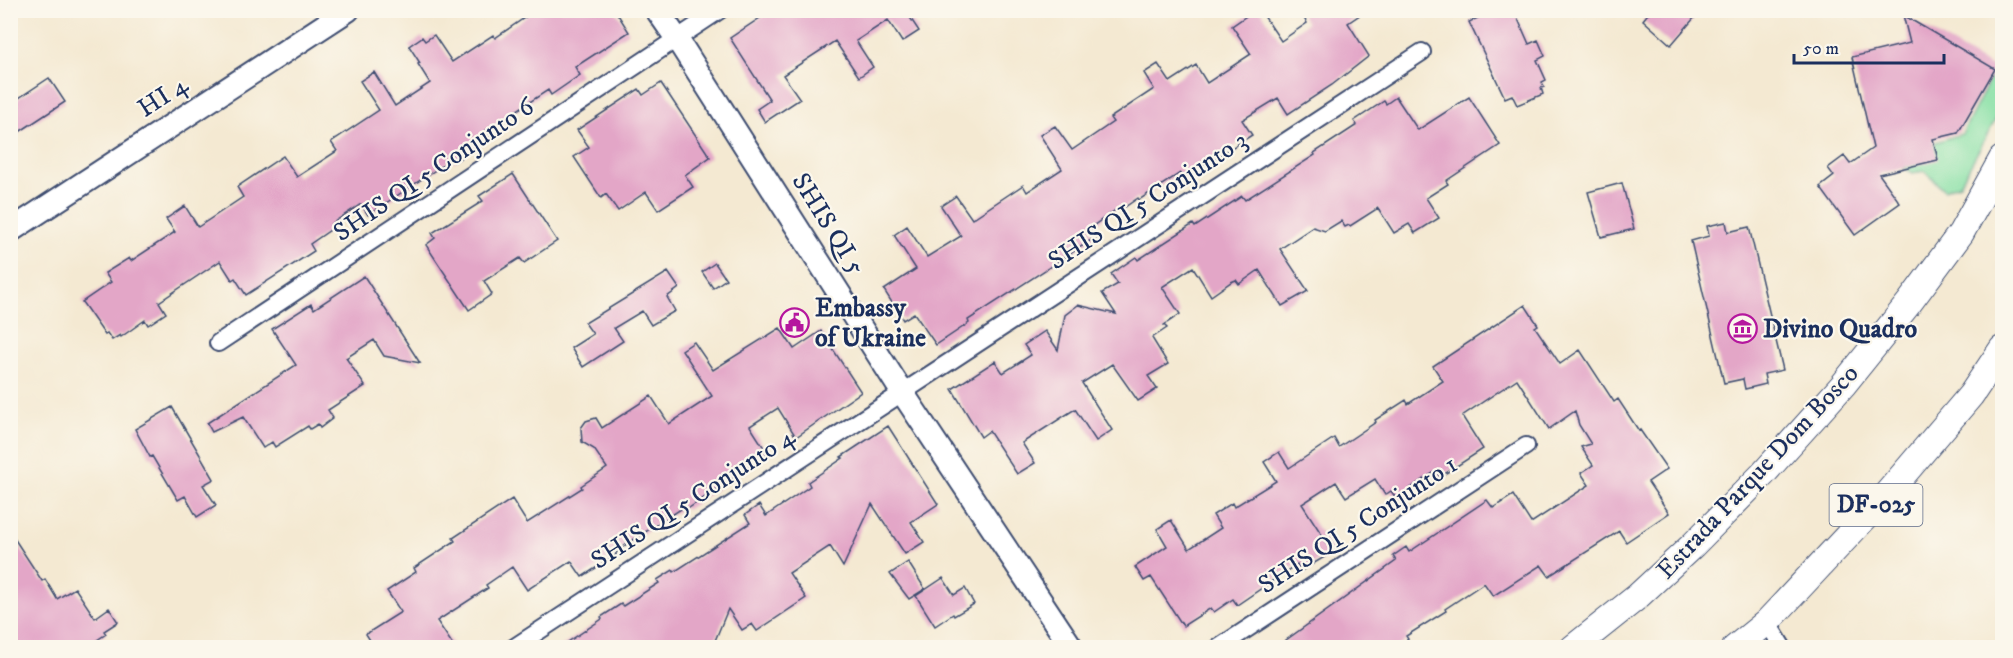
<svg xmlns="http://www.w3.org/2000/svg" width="2013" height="658" font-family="'IM FELL DW Pica',serif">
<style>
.green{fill:#87e0a5;stroke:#518882;stroke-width:1.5}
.building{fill:#e3a6c7}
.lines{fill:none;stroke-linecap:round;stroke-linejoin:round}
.street-casing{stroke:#3c4b6f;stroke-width:20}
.secondary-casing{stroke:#3c4b6f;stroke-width:26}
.primary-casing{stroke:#3c4b6f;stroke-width:28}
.street{stroke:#fff;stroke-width:16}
.secondary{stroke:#fff;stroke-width:22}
.primary{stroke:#fff;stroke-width:26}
.labels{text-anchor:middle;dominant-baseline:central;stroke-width:4.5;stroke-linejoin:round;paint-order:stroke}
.shield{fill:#fbf7ec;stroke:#5e6b89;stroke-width:1.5}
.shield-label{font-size:24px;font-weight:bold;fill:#1b2f5e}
.street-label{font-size:26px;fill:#1b2f5e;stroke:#fbf7ec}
.poi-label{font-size:26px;font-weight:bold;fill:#1b2f5e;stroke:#fbf7ec;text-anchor:start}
</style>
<rect width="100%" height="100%" fill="#fbf7ec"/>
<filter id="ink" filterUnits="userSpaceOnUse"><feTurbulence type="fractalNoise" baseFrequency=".0167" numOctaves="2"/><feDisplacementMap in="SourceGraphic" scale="12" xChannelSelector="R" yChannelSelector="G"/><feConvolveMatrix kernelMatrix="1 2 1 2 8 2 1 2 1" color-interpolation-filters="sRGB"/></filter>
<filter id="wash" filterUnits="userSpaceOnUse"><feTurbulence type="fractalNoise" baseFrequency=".008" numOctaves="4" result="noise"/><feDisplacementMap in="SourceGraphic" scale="24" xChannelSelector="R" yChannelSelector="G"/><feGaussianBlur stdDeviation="1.35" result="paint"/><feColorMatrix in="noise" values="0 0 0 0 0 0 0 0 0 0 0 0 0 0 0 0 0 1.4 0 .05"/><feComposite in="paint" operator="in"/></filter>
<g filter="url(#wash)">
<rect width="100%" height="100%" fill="#f4e9d2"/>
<path class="green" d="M2002,56V108L1960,184L1944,190L1925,171L1913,173L1884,158L1962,134Z"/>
<g id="blocks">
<path class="building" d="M536,10H615L629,32L575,67L580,75L551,95L548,90L485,131L489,137L483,141L484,143L454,162L452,159L368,215L361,204L331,224L333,228L310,244L314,251L246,295L235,278L232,280L220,261L159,302L166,313L148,325L145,320L121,337L120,335L112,340L107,333L105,335L82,302L111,282L105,273L129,258L131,261L175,232L166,219L185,206L198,227L243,197L237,187L283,156L297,177L337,151L331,142L379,110L360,81L374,72L395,106L430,83L418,64L420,63L409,46L422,37L425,41L434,35L452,62L493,35L495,38Z
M772,10H905L919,31L902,42L888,20L856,41L873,67L859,77L835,41L783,75L800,99L765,122L757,109L770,100L730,38Z
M1255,10H1260L1281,41L1307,23L1299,10H1367L1348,23L1369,56L1332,85L1288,114L1278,98L1242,120L1252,135L1183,179L1180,173L1139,200L1138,198L1122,209L1120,207L1090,228L1096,237L968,320L969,323L936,345L914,313L903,320L884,290L916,269L894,235L907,226L927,257L961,236L941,206L956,196L972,219L1023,185L1027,192L1062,169L1040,135L1055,126L1072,150L1113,122L1110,118L1154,89L1144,73L1158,64L1170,82L1196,65L1207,83L1251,54L1232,26Z
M1495,10H1514L1529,44L1538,40L1545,56L1537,60L1546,80L1542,82L1544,87L1541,88L1543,94L1517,105L1512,95L1505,98L1469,22Z
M1651,10H1701L1671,45L1643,20Z
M1903,15L1995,69L1958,133L1933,139L1938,160L1879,174L1900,203L1855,235L1820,187L1834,176L1828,168L1844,156L1850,164L1873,148L1852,57L1910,43Z
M49,78L65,102L10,138V104Z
M661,83L710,157L685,175L693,187L658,210L646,192L618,211L606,194L601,198L574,157L589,147L577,130L639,89L643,95Z
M1396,97L1418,130L1469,97L1500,145L1446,181L1448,184L1426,198L1439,218L1415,233L1409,224L1394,233L1378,208L1350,226L1349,225L1345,227L1341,221L1325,231L1313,227L1280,249L1308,291L1282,306L1259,270L1239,284L1236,280L1231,282L1211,296L1193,267L1162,287L1180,314L1164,325L1167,328L1152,338L1168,364L1148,376L1157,389L1138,401L1112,364L1082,383L1112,430L1096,441L1075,409L1022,443L1035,463L1017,474L989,431L981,437L952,389L995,361L1003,373L1031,355L1024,345L1045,331L1058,350L1065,315L1078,305L1116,314L1102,293L1118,284L1111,274L1136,257L1138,260L1193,224L1195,227L1242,196L1245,200L1315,155L1314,153L1357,125L1354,121L1384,101L1386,104Z
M513,174L557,241L524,263L520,258L484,281L492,294L469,310L426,245L435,238L432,233L483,201L479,196Z
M1622,183L1634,229L1601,237L1588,192Z
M1726,222L1728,232L1749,227L1783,370L1764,374L1766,384L1745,389L1743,379L1724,383L1691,241L1709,236L1707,226Z
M715,263L726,279L713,288L702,272Z
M668,272L679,288L667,297L675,311L651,325L642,311L614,328L623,341L583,367L571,348L593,334L585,323Z
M364,276L420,363L384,356L374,340L346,358L365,386L328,410L333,418L320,428L318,424L310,429L308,426L275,447L272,442L263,448L243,417L212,432L207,423L296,365L272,329L311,304L314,309Z
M1525,305L1538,325L1535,327L1560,364L1580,350L1614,402L1618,399L1639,431L1640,430L1667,469L1648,482L1669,513L1626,542L1619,531L1549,576L1541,565L1493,596L1484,583L1445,609L1446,611L1406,636L1408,639L1396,648H1275L1396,561L1393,556L1406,547L1409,552L1487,500L1493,508L1513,495L1531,523L1589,485L1581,473L1593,465L1581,447L1591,444L1579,425L1575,411L1549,429L1517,379L1462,416L1483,449L1440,477L1436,471L1409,489L1412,492L1398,501L1391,491L1385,495L1375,479L1346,497L1336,482L1302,504L1333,552L1301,571L1297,564L1237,605L1233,599L1214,612L1211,608L1183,626L1151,577L1144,581L1135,567L1167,546L1157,529L1171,520L1189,549L1221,528L1213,515L1232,503L1234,507L1276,481L1264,462L1279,452L1289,468L1334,438L1339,447L1376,422L1375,420L1406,400L1408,404L1443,381L1433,366Z
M780,328L794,349L821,331L861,392L796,437L778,408L750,426L768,454L686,510L684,507L628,543L616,553V555L582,577L571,561L527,590L512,567L486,585L488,588L437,621L455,648H375L366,634L401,612L387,591L416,572L414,568L455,541L453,538L512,499L527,523L582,488L581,486L607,468L594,449L582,442L581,428L586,421L596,418L602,428L651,396L669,424L712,396L682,350L694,342L713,370Z
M172,407L214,479L203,485L216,505L197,517L185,496L178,500L152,456L150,457L135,429Z
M888,426L938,504L911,522L924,542L905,554L872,504L843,567L830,546L789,573L806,598L757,631L752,624L742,630L728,609L712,648H559L602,619L601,617L621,604L623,606L659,583L657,580L673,570L674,572L750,523L745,515L759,505L766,516L810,486L808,482L843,458L841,457Z
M10,532L42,581L45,579L57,599L75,588L95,618L109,608L118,622L104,631L106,634L85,648H17L10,637Z
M908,562L925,589L909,599L890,574Z
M943,578L954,595L965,588L974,604L954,616L953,614L935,626L916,596Z"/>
</g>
</g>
<g filter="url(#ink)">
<use href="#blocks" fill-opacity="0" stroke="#3c4b6f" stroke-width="1.5"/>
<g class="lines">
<defs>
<path id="street" d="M218,343L720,10
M1767,622L1783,648
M513,648L1422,52
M1218,648L1526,446"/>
<path id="secondary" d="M657,10L677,39L902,392L1072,648
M10,231L348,10"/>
<path id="primary" d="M1573,648L1637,597L1693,545L1763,474L1843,385L1909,303L1961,233L2002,159
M1735,648L1767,622L1885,496L1971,395L2002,349"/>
</defs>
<use href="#street" class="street-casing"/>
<use href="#secondary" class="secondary-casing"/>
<use href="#primary" class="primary-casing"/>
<use href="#street" class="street"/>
<use href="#secondary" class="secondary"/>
<use href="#primary" class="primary"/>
</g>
</g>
<defs>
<symbol id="civic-ring" viewBox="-11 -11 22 22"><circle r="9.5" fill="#fbf7ec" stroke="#b5179e" stroke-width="1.5"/><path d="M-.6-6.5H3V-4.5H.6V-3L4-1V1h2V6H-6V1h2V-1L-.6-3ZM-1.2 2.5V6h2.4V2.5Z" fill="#b5179e"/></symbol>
<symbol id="museum-ring" viewBox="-11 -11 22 22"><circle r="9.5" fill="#fbf7ec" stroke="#b5179e" stroke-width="1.5"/><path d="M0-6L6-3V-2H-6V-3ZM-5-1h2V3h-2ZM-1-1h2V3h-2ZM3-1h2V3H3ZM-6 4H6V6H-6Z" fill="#b5179e"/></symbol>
</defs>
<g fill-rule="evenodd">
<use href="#civic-ring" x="778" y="306" width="33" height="33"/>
<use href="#museum-ring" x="1726" y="312" width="33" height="33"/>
</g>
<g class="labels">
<rect class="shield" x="1829.5" y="484" width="93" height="42" rx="4.5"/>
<g class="shield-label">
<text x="1876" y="505">DF-025</text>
</g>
<g class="street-label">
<text transform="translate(163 97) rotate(-33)">HI 4</text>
<text transform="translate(434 170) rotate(-34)">SHIS QI 5 Conjunto 6</text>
<text transform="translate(1148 201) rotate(-33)">SHIS QI 5 Conjunto 3</text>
<text transform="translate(828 224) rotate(58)">SHIS QI 5</text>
<text transform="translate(1758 472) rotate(-47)">Estrada Parque Dom Bosco</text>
<text transform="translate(693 499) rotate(-33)">SHIS QI 5 Conjunto 4</text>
<text transform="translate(1358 525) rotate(-33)">SHIS QI 5 Conjunto 1</text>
</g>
<g class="poi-label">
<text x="815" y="308">Embassy<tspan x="815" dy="30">of Ukraine</tspan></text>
<text x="1763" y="329">Divino Quadro</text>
</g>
</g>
<rect width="2013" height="658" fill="none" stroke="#fbf7ec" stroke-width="36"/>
<path d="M1794 54v9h150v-9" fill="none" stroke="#1b2f5e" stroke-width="3"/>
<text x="1803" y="54" font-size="18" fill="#1b2f5e" stroke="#fbf7ec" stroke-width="4.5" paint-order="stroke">50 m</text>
</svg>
